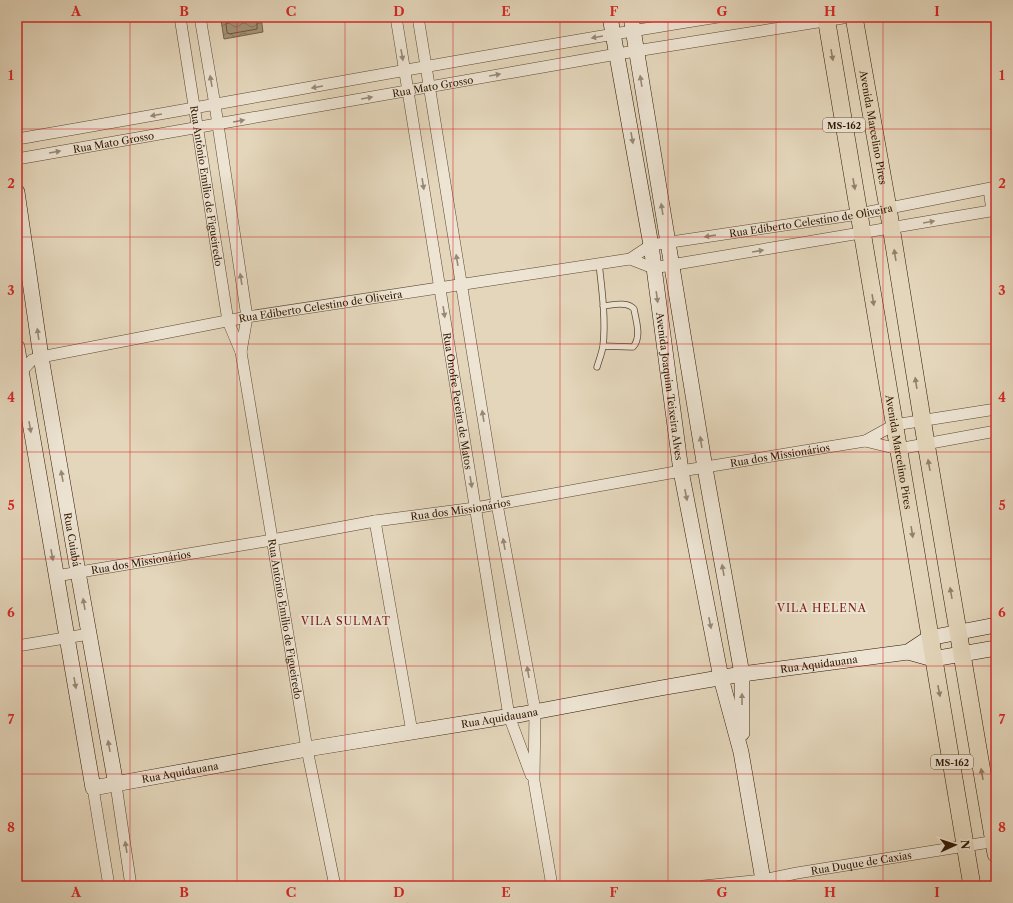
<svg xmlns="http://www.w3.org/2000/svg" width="1013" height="903" font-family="'Libre Caslon Text',serif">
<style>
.water{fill:url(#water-waves);stroke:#76634a}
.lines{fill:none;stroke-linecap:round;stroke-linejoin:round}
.shore{stroke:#6a563e;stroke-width:1}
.lane-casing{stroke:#5c472f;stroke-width:7}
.street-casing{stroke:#5c472f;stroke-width:12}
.secondary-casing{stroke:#2f1700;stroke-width:16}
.primary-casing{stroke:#2f1700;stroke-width:18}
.lane{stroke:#ede4d3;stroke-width:5.5}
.street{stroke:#ede4d3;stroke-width:11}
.secondary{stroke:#ede4d3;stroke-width:15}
.primary{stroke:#e4d6bb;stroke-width:17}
.oneway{fill:#988874}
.oneway2{fill:#938067}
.grid{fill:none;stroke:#d62828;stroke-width:1;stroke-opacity:0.55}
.labels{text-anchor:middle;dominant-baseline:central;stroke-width:4;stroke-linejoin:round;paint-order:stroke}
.shield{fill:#ede4d3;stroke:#68543f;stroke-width:1}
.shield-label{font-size:9px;font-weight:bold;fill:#2f1700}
.street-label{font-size:10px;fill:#2f1700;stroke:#ede4d3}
.neighbourhood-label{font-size:11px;letter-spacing:1px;fill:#7a1f14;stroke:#ede4d3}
.neatline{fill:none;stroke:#d62828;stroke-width:1.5}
.grid-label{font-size:13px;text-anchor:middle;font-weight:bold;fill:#d62828}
</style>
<defs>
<pattern id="water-waves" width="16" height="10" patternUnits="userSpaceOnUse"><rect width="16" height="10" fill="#a6957b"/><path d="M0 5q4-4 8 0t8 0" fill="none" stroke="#887962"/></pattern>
</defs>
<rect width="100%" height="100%" fill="#e4d6bb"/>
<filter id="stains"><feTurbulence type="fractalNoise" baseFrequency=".005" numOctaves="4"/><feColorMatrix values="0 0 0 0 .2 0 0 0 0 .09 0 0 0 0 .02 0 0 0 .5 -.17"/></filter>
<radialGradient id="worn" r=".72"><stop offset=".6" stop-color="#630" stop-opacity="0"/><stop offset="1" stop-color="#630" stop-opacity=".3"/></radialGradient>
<path class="water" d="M239,17H261L263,32L224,39L221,20Z"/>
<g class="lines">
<path class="shore" d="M232,17L231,21L226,24L227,32L229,34L257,29V17"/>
<defs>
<path id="lane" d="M603,346L633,347C642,337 636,321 634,309C628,301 612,305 603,306
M597,367C599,360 602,353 603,346C606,321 602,289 599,264"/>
<g id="street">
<path id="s1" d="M180,17L228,321L241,352L307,749L335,886"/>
<path d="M200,17L215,105L247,317L241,352"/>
<path id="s2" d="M396,17L509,716L531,775"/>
<path d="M418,17L497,504L535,710L534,781L552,886"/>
<path d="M17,139C251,99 484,54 718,17"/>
<path id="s3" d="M17,159L617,54L849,17"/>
<path d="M989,189L992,211"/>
<path d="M630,259L653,268L996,210"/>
<path id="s4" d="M17,373L21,372L32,360L41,357L247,317L630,259L651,245L859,214L996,187"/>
<path d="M865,441L898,449L996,431"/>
<path d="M375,521L412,732"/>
<path id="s5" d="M56,576L272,540L375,521L475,508L681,471L865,441L894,425L996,409"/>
<path d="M17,646L89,634"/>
<path d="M116,785L131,886"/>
<path d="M93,788L109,886"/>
<path id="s6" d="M703,886L763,880L797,873L996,841"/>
</g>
<g id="secondary">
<path id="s7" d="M610,17L651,245L681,471L721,678L741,752L764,886"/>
<path d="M631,17L705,468L742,674V733"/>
<path id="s8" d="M17,192L41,357L78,572L116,785"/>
<path id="s9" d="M17,347L93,788L307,749L523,714L661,688L742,674L908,652L929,638L996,625"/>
<path d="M908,652L933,659L996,648"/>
</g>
<g id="primary">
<path id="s10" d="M826,17L972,886"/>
<path id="s11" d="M854,17L888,208L926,443L996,854"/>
</g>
</defs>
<use href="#lane" class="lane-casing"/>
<use href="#street" class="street-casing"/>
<use href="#secondary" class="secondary-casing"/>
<use href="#primary" class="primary-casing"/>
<use href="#lane" class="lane"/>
<use href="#street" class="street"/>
<use href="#secondary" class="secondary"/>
<use href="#primary" class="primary"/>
</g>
<defs><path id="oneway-solid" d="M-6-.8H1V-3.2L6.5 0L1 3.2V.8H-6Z"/></defs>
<g class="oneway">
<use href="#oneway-solid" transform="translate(597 37) rotate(170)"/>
<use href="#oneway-solid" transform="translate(402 55) rotate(80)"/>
<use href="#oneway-solid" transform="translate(495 75) rotate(-10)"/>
<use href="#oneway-solid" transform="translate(211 81) rotate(-100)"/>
<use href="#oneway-solid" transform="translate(641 81) rotate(-99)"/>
<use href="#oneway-solid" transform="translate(317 87) rotate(170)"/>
<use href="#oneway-solid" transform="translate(367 98) rotate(-10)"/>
<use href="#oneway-solid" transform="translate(156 115) rotate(170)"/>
<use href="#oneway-solid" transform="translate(239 121) rotate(-10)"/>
<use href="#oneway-solid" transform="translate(632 138) rotate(80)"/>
<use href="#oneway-solid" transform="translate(55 152) rotate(-10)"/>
<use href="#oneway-solid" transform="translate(423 184) rotate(81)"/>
<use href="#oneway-solid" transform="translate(662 209) rotate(-99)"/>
<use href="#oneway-solid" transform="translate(929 222) rotate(-10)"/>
<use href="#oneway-solid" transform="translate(710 236) rotate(172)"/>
<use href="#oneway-solid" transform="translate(758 251) rotate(-9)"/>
<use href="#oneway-solid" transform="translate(457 260) rotate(-99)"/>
<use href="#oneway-solid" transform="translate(241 279) rotate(-99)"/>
<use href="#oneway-solid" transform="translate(657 297) rotate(82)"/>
<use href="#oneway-solid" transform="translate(444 312) rotate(81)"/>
<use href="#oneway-solid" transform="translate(38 334) rotate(-98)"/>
<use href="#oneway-solid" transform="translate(483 416) rotate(-99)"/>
<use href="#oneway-solid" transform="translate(30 427) rotate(80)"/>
<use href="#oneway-solid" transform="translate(701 442) rotate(-99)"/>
<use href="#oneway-solid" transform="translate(62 476) rotate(-100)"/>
<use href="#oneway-solid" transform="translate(471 482) rotate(81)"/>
<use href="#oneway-solid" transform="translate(686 495) rotate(79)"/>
<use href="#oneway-solid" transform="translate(504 544) rotate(-100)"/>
<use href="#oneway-solid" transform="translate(52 555) rotate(80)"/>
<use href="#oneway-solid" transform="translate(723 570) rotate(-100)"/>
<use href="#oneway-solid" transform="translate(84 604) rotate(-100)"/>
<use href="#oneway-solid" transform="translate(710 623) rotate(79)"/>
<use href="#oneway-solid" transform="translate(528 672) rotate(-100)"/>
<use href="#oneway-solid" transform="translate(75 683) rotate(80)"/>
<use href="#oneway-solid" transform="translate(742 699) rotate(-90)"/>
<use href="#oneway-solid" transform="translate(109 746) rotate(-100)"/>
<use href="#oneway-solid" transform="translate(126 847) rotate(-99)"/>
</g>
<g class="oneway2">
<use href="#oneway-solid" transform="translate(832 55) rotate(80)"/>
<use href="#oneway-solid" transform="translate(854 184) rotate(80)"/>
<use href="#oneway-solid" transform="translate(895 255) rotate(-99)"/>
<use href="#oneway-solid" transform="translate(873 300) rotate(81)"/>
<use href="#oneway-solid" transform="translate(916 383) rotate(-99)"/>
<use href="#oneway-solid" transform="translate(929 465) rotate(-100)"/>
<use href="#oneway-solid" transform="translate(912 532) rotate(81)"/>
<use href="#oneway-solid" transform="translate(951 593) rotate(-100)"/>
<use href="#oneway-solid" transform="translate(939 691) rotate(79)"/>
<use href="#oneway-solid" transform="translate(982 774) rotate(-100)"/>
</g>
<path class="grid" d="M130,17V886M237,17V886M345,17V886M453,17V886M560,17V886M668,17V886M776,17V886M883,17V886M17,129H996M17,237H996M17,344H996M17,452H996M17,559H996M17,666H996M17,774H996"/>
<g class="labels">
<g class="shield">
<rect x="823" y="118" width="42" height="14" rx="3"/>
<rect x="931" y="755" width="42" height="14" rx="3"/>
</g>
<g class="shield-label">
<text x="844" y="125">MS-162</text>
<text x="952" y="762">MS-162</text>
</g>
<g class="street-label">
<text stroke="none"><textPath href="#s3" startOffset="422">Rua Mato Grosso</textPath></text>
<text stroke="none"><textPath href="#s11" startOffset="112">Avenida Marcelino Pires</textPath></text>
<text stroke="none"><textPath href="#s3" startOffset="98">Rua Mato Grosso</textPath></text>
<text stroke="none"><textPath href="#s1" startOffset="171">Rua Antônio Emílio de Figueiredo</textPath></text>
<text stroke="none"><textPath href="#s4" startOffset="814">Rua Ediberto Celestino de Oliveira</textPath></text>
<text stroke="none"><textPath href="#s4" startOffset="314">Rua Ediberto Celestino de Oliveira</textPath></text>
<text stroke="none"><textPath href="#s7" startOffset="374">Avenida Joaquim Teixeira Alves</textPath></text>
<text stroke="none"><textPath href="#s2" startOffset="389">Rua Onofre Pereira de Matos</textPath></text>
<text stroke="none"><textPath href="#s10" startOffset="441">Avenida Marcelino Pires</textPath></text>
<text stroke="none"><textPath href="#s5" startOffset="734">Rua dos Missionários</textPath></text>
<text stroke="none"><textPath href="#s5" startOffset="410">Rua dos Missionários</textPath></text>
<text stroke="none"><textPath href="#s8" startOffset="352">Rua Cuiabá</textPath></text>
<text stroke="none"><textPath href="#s5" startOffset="86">Rua dos Missionários</textPath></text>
<text stroke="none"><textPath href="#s1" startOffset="612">Rua Antônio Emílio de Figueiredo</textPath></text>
<text stroke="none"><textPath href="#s9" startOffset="1184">Rua Aquidauana</textPath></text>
<text stroke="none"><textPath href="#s9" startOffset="860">Rua Aquidauana</textPath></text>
<text stroke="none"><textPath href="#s9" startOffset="536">Rua Aquidauana</textPath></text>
<text stroke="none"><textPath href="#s6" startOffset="160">Rua Duque de Caxias</textPath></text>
</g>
<g class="neighbourhood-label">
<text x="822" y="608">VILA HELENA</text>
<text x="346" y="621">VILA SULMAT</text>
</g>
</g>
<rect width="1013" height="903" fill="none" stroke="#e4d6bb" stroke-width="44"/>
<g transform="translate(955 845) rotate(87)" stroke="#ede4d3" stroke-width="3" paint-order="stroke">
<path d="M0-3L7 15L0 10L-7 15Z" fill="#2f1700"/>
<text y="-6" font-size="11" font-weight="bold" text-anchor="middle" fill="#2f1700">N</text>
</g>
<rect x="22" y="22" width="969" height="859" class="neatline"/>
<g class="grid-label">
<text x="76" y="16">A</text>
<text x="184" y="16">B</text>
<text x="291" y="16">C</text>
<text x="399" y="16">D</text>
<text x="506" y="16">E</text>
<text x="614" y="16">F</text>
<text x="722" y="16">G</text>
<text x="830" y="16">H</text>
<text x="937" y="16">I</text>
<text x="11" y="80">1</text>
<text x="1002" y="80">1</text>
<text x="11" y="188">2</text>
<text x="1002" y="188">2</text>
<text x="11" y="295">3</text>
<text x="1002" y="295">3</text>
<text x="11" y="402">4</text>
<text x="1002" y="402">4</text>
<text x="11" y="510">5</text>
<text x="1002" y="510">5</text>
<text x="11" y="617">6</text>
<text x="1002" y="617">6</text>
<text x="11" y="724">7</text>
<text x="1002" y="724">7</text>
<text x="11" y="832">8</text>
<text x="1002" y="832">8</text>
<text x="76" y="897">A</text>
<text x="184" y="897">B</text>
<text x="291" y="897">C</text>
<text x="399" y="897">D</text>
<text x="506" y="897">E</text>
<text x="614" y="897">F</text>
<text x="722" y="897">G</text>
<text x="830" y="897">H</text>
<text x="937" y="897">I</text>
</g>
<rect width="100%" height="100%" filter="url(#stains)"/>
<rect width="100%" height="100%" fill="url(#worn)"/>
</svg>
